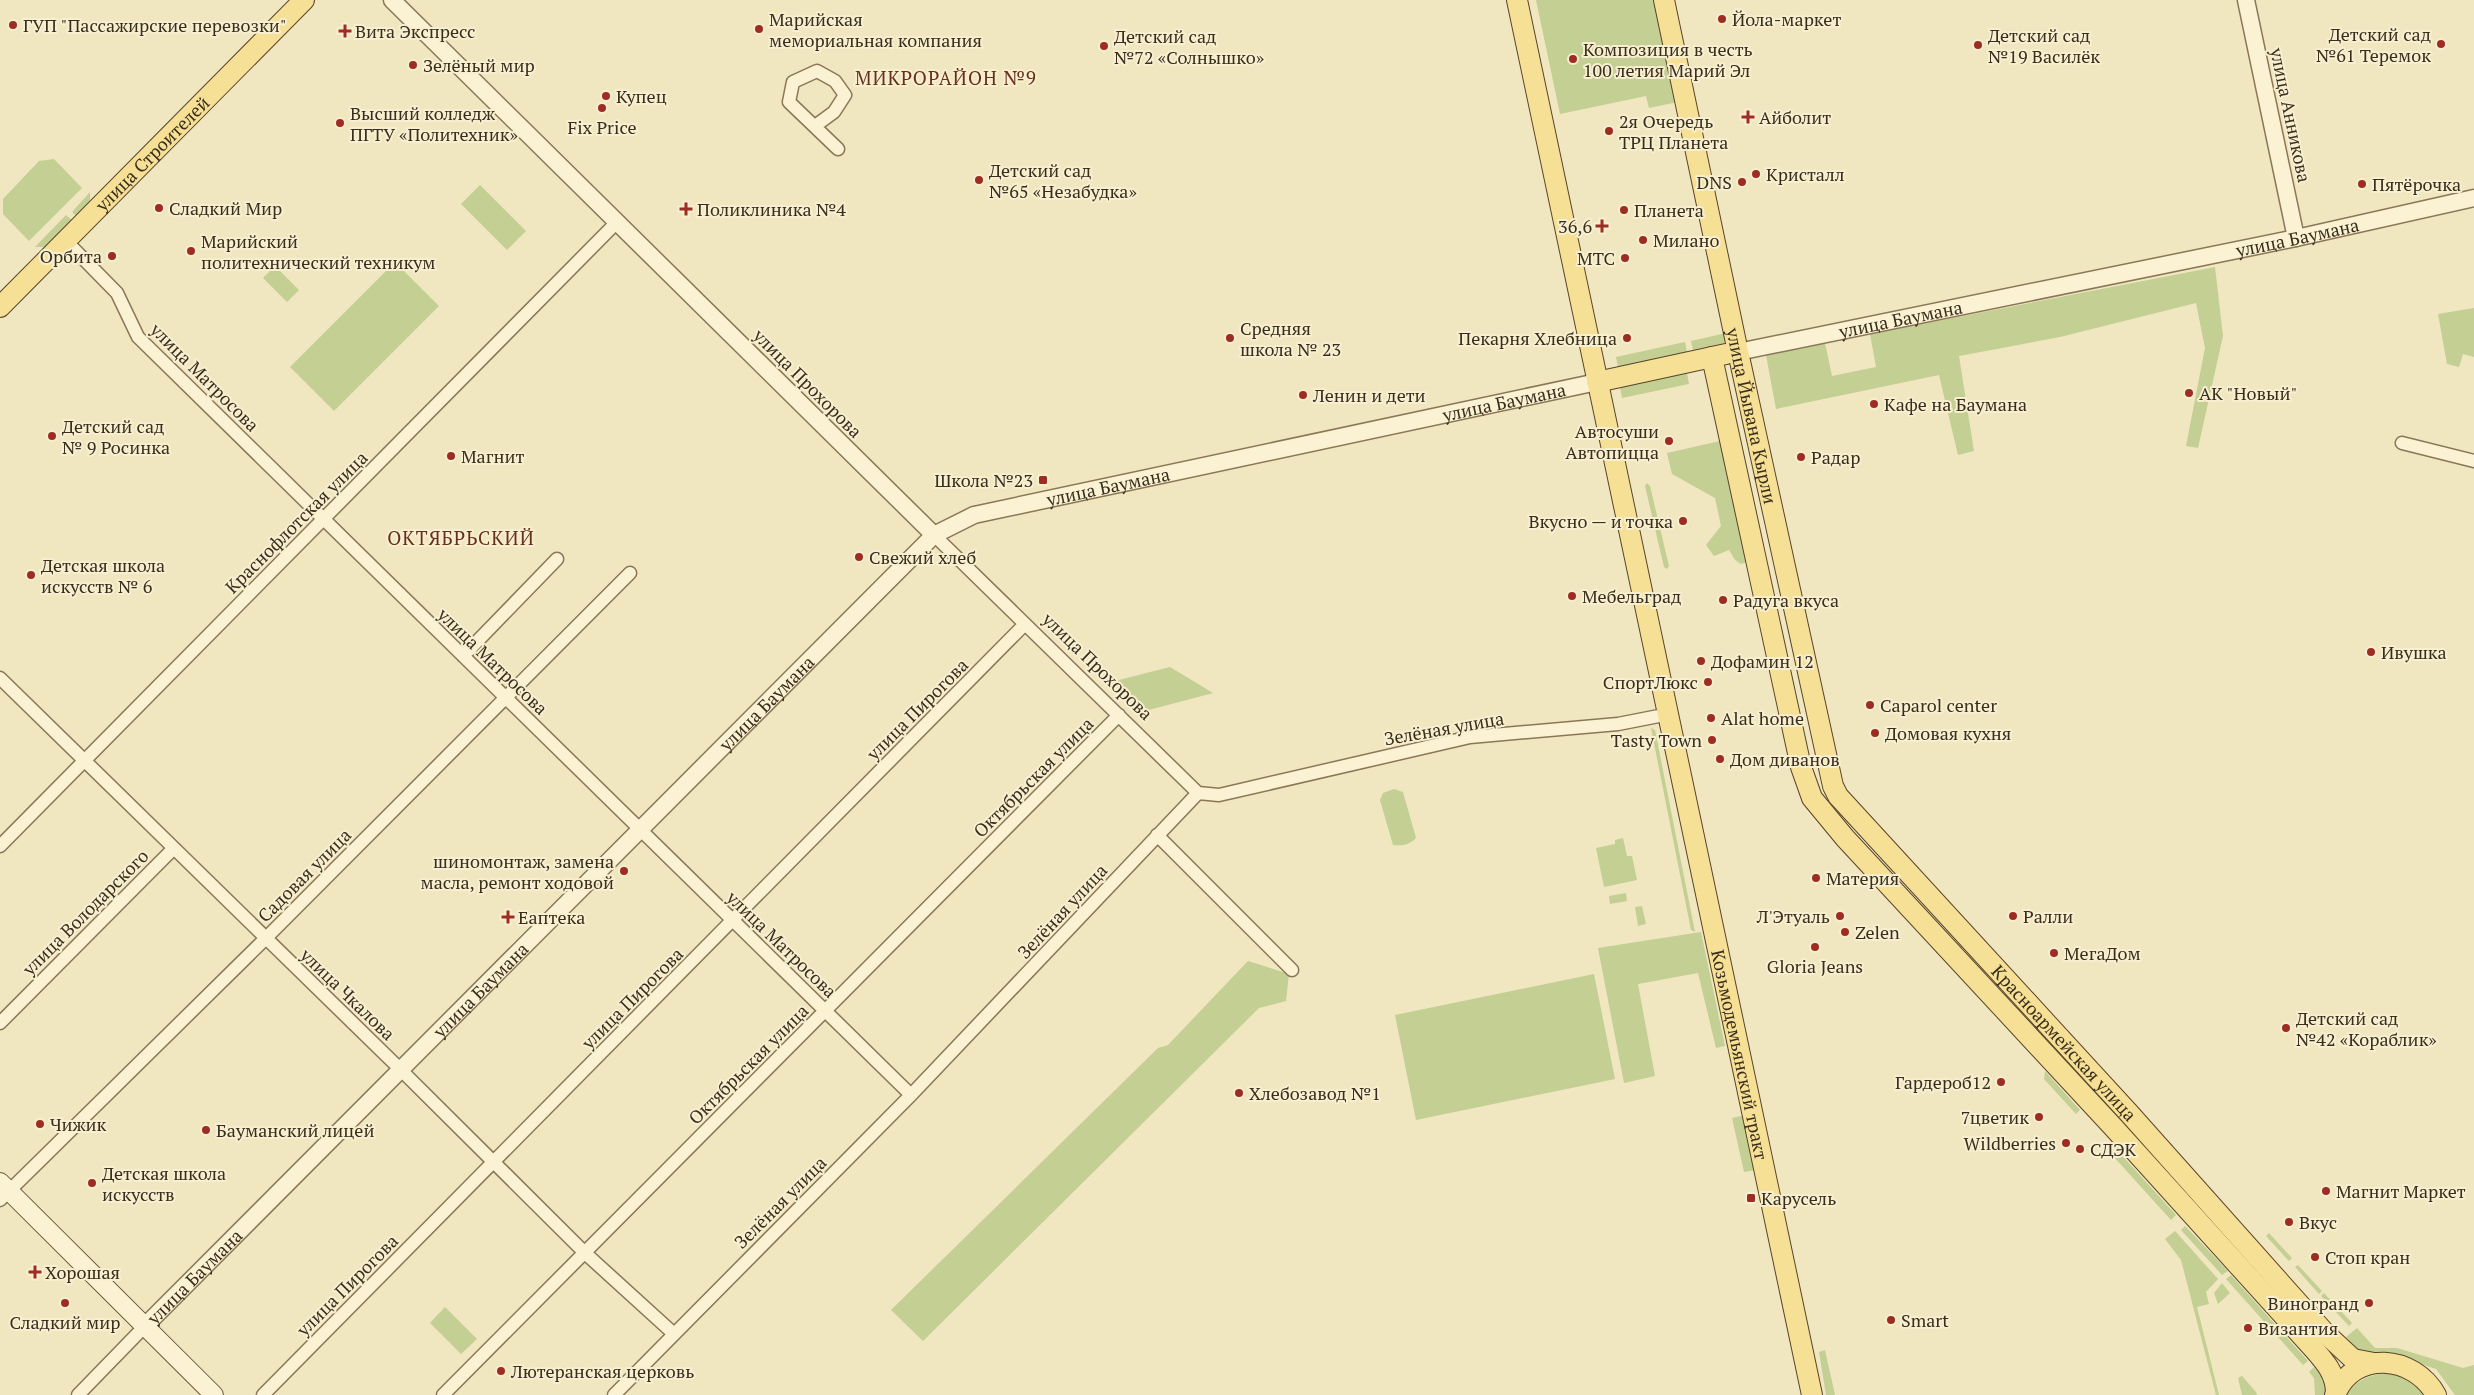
<svg xmlns="http://www.w3.org/2000/svg" width="2474" height="1395" font-family="'PT Serif',serif">
<style>
.green{fill:#c3cf93}
.lines{fill:none;stroke-linecap:round;stroke-linejoin:round}
.minor-casing{stroke:#8a7757;stroke-width:15}
.tertiary-casing{stroke:#8a7757;stroke-width:19}
.secondary-casing{stroke:#6c573a;stroke-width:20}
.primary-casing{stroke:#58442b;stroke-width:22}
.minor{stroke:#fbf2d3;stroke-width:12}
.tertiary{stroke:#fbf2d3;stroke-width:16}
.secondary{stroke:#fbf2d3;stroke-width:18}
.primary{stroke:#f6e095;stroke-width:20}
.poi-dot{fill:#9d2c23;stroke:#f7efd0;stroke-width:2}
.labels{text-anchor:middle;dominant-baseline:central;stroke-width:4;stroke-linejoin:round;paint-order:stroke}
.poi-label{font-size:18px;fill:#392d1c;stroke:#f7efd0;text-anchor:start}
.street-label{font-size:18px;fill:#392d1c;stroke:#f7efd0}
.neighbourhood-label{font-size:19px;letter-spacing:1px;fill:#683019;stroke:#f7efd0}
</style>
<rect width="100%" height="100%" fill="#f0e6c0"/>
<path class="green" d="M1536,0H1656L1678,102L1649,108L1646,96L1560,114Z
M54,159L82,188L29,241L3,214V199L39,161Z
M480,185L526,231L507,250L461,204Z
M90,192V202L77,217L72,212Z
M66,215L74,222L49,247H35Z
M395,262L439,306L334,411L290,367Z
M275,266L299,290L287,302L263,278Z
M2215,267L2223,336L2198,448L2186,446L2205,348L2196,303L2060,337L1959,356L1974,451L1958,455L1939,375L1776,409L1766,355L1825,343L1832,376L1876,367L1870,334Z
M2474,308V357L2463,354L2459,367L2447,364L2438,314Z
M1726,333L1725,343L1693,350L1691,341Z
M1685,342L1687,352L1618,367L1616,357Z
M1687,373L1689,384L1622,398L1620,387Z
M1720,441L1727,448L1747,562L1741,564L1735,560L1729,550L1714,556L1706,545L1721,526L1715,498L1672,474L1667,453Z
M1647,483L1650,486L1669,566L1667,569L1664,567L1645,486Z
M1170,667L1213,693L1145,711L1111,682Z
M1651,728L1655,730L1695,932L1691,930Z
M1394,789L1403,792L1416,838C1409,845 1403,846 1393,845L1380,800L1383,793Z
M1623,838L1627,856H1632L1637,880L1604,887L1596,848L1615,844V840Z
M1626,893L1627,901L1610,904L1609,896Z
M1642,906L1646,924L1638,926L1635,907Z
M1701,932L1725,1046L1716,1048L1698,973L1638,984L1655,1076L1624,1083L1598,948Z
M1248,961L1289,974L1286,1001L1259,1008L923,1341L891,1310L1158,1048L1168,1045Z
M1594,974L1615,1079L1416,1120L1395,1015Z
M2045,1071L2080,1110L2076,1114L2044,1079Z
M1745,1115L1756,1170L1744,1172L1732,1118Z
M2118,1151L2176,1215L2171,1220L2113,1156Z
M2185,1226L2228,1271L2222,1275L2181,1230Z
M2175,1231L2218,1279L2206,1292L2209,1304L2197,1307L2219,1395H2216L2181,1260L2165,1239Z
M2269,1233L2292,1258L2289,1261L2266,1236Z
M2298,1265L2322,1291L2319,1294L2295,1267Z
M2231,1275L2308,1361L2303,1365L2226,1279Z
M2222,1283L2230,1293L2218,1304L2214,1293Z
M2324,1293L2352,1323L2349,1326L2321,1296Z
M445,1307L477,1339L461,1354L430,1323Z
M2357,1328L2375,1348H2397L2463,1368L2474,1365V1395H2455L2436,1369L2414,1362L2360,1353L2346,1337Z
M1825,1350L1835,1395H1826L1819,1352Z
M2314,1367L2325,1381L2329,1395H2315L2314,1378L2309,1372Z
M2383,1373C2402,1375 2412,1381 2425,1395H2345C2356,1382 2366,1376 2383,1373Z
M2242,1376L2256,1392L2257,1395H2242L2238,1378Z"/>
<g class="lines">
<defs>
<path id="minor" d="M815,126L834,112L845,95L835,81L817,71L793,82L789,102L838,149
M66,241L117,293L138,337L911,1095
M2402,443L2474,461
M934,535L1198,793
M463,656L557,559
M0,678L400,1069L585,1253L673,1333
M1198,793L1219,795L1470,737L1618,724L1669,714
M1157,835L1292,970
M0,846L617,222
M0,1023L174,848
M0,1200L266,938L630,573
M78,1395L145,1326
M263,1395L1025,624
M443,1395L1119,715
M614,1395L911,1095L1198,793"/>
<g id="tertiary">
<path d="M392,0L934,535"/>
<path d="M2246,0L2296,238"/>
<path id="s1" d="M1738,352L2296,238L2474,198"/>
<path id="s2" d="M145,1326L934,535L974,515L1597,382"/>
</g>
<path id="secondary" d="M0,1182L214,1395"/>
<g id="primary">
<path id="s3" d="M1517,0L1812,1395"/>
<path id="s4" d="M1664,0L1738,352L1833,786L1838,796L2128,1112L2326,1334L2353,1359L2374,1363"/>
<path id="s5" d="M0,307L304,0"/>
<path d="M1712,357L1801,767L1812,798L1845,838L2114,1128L2312,1347C2324,1361 2335,1372 2336,1391"/>
<path d="M1597,382L1726,354"/>
<path d="M2335,1395C2354,1349 2414,1355 2436,1395"/>
</g>
</defs>
<use href="#minor" class="minor-casing"/>
<use href="#tertiary" class="tertiary-casing"/>
<use href="#secondary" class="secondary-casing"/>
<use href="#primary" class="primary-casing"/>
<use href="#minor" class="minor"/>
<use href="#tertiary" class="tertiary"/>
<use href="#secondary" class="secondary"/>
<use href="#primary" class="primary"/>
</g>
<g class="poi-dot">
<circle cx="1722" cy="19" r="5"/>
<circle cx="13" cy="25" r="5"/>
<circle cx="759" cy="29" r="5"/>
<path d="M342.5 23.5h5v5h5v5h-5v5h-5v-5h-5v-5h5z"/>
<circle cx="2441" cy="44" r="5"/>
<circle cx="1978" cy="45" r="5"/>
<circle cx="1104" cy="46" r="5"/>
<circle cx="1573" cy="59" r="5"/>
<circle cx="413" cy="65" r="5"/>
<circle cx="606" cy="96" r="5"/>
<circle cx="602" cy="108" r="5"/>
<path d="M1745.5 109.5h5v5h5v5h-5v5h-5v-5h-5v-5h5z"/>
<circle cx="340" cy="123" r="5"/>
<circle cx="1609" cy="131" r="5"/>
<circle cx="1756" cy="174" r="5"/>
<circle cx="979" cy="180" r="5"/>
<circle cx="1742" cy="182" r="5"/>
<circle cx="2362" cy="184" r="5"/>
<circle cx="159" cy="208" r="5"/>
<path d="M683.5 201.5h5v5h5v5h-5v5h-5v-5h-5v-5h5z"/>
<circle cx="1624" cy="210" r="5"/>
<path d="M1599.5 218.5h5v5h5v5h-5v5h-5v-5h-5v-5h5z"/>
<circle cx="1643" cy="240" r="5"/>
<circle cx="191" cy="251" r="5"/>
<circle cx="112" cy="256" r="5"/>
<circle cx="1625" cy="258" r="5"/>
<circle cx="1230" cy="338" r="5"/>
<circle cx="1627" cy="338" r="5"/>
<circle cx="2189" cy="393" r="5"/>
<circle cx="1303" cy="395" r="5"/>
<circle cx="1874" cy="404" r="5"/>
<circle cx="52" cy="436" r="5"/>
<circle cx="1669" cy="441" r="5"/>
<circle cx="451" cy="456" r="5"/>
<circle cx="1801" cy="457" r="5"/>
<rect x="1038" y="475" width="10" height="10" rx="2.5"/>
<circle cx="1683" cy="521" r="5"/>
<circle cx="859" cy="557" r="5"/>
<circle cx="31" cy="575" r="5"/>
<circle cx="1572" cy="596" r="5"/>
<circle cx="1723" cy="600" r="5"/>
<circle cx="2371" cy="652" r="5"/>
<circle cx="1701" cy="661" r="5"/>
<circle cx="1708" cy="682" r="5"/>
<circle cx="1870" cy="705" r="5"/>
<circle cx="1711" cy="718" r="5"/>
<circle cx="1875" cy="733" r="5"/>
<circle cx="1712" cy="740" r="5"/>
<circle cx="1720" cy="759" r="5"/>
<circle cx="624" cy="871" r="5"/>
<circle cx="1816" cy="878" r="5"/>
<circle cx="1840" cy="916" r="5"/>
<circle cx="2013" cy="916" r="5"/>
<path d="M505.5 909.5h5v5h5v5h-5v5h-5v-5h-5v-5h5z"/>
<circle cx="1845" cy="932" r="5"/>
<circle cx="1815" cy="947" r="5"/>
<circle cx="2054" cy="953" r="5"/>
<circle cx="2286" cy="1028" r="5"/>
<circle cx="2001" cy="1082" r="5"/>
<circle cx="1239" cy="1093" r="5"/>
<circle cx="2039" cy="1117" r="5"/>
<circle cx="40" cy="1124" r="5"/>
<circle cx="206" cy="1130" r="5"/>
<circle cx="2066" cy="1143" r="5"/>
<circle cx="2080" cy="1149" r="5"/>
<circle cx="92" cy="1183" r="5"/>
<circle cx="2326" cy="1191" r="5"/>
<rect x="1746" y="1193" width="10" height="10" rx="2.5"/>
<circle cx="2289" cy="1222" r="5"/>
<circle cx="2315" cy="1257" r="5"/>
<path d="M32.5 1264.5h5v5h5v5h-5v5h-5v-5h-5v-5h5z"/>
<circle cx="65" cy="1303" r="5"/>
<circle cx="2369" cy="1303" r="5"/>
<circle cx="1891" cy="1320" r="5"/>
<circle cx="2248" cy="1328" r="5"/>
<circle cx="501" cy="1371" r="5"/>
</g>
<g class="labels">
<g class="poi-label">
<text x="769" y="19">Марийская<tspan x="769" dy="21">мемориальная компания</tspan></text>
<text x="1732" y="19">Йола-маркет</text>
<text x="23" y="25">ГУП "Пассажирские перевозки"</text>
<text x="355" y="31">Вита Экспресс</text>
<text x="2431" y="34" text-anchor="end">Детский сад<tspan x="2431" dy="21">№61 Теремок</tspan></text>
<text x="1988" y="35">Детский сад<tspan x="1988" dy="21">№19 Василёк</tspan></text>
<text x="1114" y="36">Детский сад<tspan x="1114" dy="21">№72 «Солнышко»</tspan></text>
<text x="1583" y="49">Композиция в честь<tspan x="1583" dy="21">100 летия Марий Эл</tspan></text>
<text x="423" y="65">Зелёный мир</text>
<text x="616" y="96">Купец</text>
<text x="350" y="113">Высший колледж<tspan x="350" dy="21">ПГТУ «Политехник»</tspan></text>
<text x="1759" y="117">Айболит</text>
<text x="1619" y="121">2я Очередь<tspan x="1619" dy="21">ТРЦ Планета</tspan></text>
<text x="602" y="127" text-anchor="middle">Fix Price</text>
<text x="989" y="170">Детский сад<tspan x="989" dy="21">№65 «Незабудка»</tspan></text>
<text x="1766" y="174">Кристалл</text>
<text x="1732" y="182" text-anchor="end">DNS</text>
<text x="2372" y="184">Пятёрочка</text>
<text x="169" y="208">Сладкий Мир</text>
<text x="697" y="209">Поликлиника №4</text>
<text x="1634" y="210">Планета</text>
<text x="1592" y="226" text-anchor="end">36,6</text>
<text x="1653" y="240">Милано</text>
<text x="201" y="241">Марийский<tspan x="201" dy="21">политехнический техникум</tspan></text>
<text x="102" y="256" text-anchor="end">Орбита</text>
<text x="1615" y="258" text-anchor="end">МТС</text>
<text x="1240" y="328">Средняя<tspan x="1240" dy="21">школа № 23</tspan></text>
<text x="1617" y="338" text-anchor="end">Пекарня Хлебница</text>
<text x="2199" y="393">АК "Новый"</text>
<text x="1313" y="395">Ленин и дети</text>
<text x="1884" y="404">Кафе на Баумана</text>
<text x="62" y="426">Детский сад<tspan x="62" dy="21">№ 9 Росинка</tspan></text>
<text x="1659" y="431" text-anchor="end">Автосуши<tspan x="1659" dy="21">Автопицца</tspan></text>
<text x="461" y="456">Магнит</text>
<text x="1811" y="457">Радар</text>
<text x="1033" y="480" text-anchor="end">Школа №23</text>
<text x="1673" y="521" text-anchor="end">Вкусно — и точка</text>
<text x="869" y="557">Свежий хлеб</text>
<text x="41" y="565">Детская школа<tspan x="41" dy="21">искусств № 6</tspan></text>
<text x="1582" y="596">Мебельград</text>
<text x="1733" y="600">Радуга вкуса</text>
<text x="2381" y="652">Ивушка</text>
<text x="1711" y="661">Дофамин 12</text>
<text x="1698" y="682" text-anchor="end">СпортЛюкс</text>
<text x="1880" y="705">Caparol center</text>
<text x="1721" y="718">Alat home</text>
<text x="1885" y="733">Домовая кухня</text>
<text x="1702" y="740" text-anchor="end">Tasty Town</text>
<text x="1730" y="759">Дом диванов</text>
<text x="614" y="861" text-anchor="end">шиномонтаж, замена<tspan x="614" dy="21">масла, ремонт ходовой</tspan></text>
<text x="1826" y="878">Материя</text>
<text x="1830" y="916" text-anchor="end">Л'Этуаль</text>
<text x="2023" y="916">Ралли</text>
<text x="518" y="917">Еаптека</text>
<text x="1855" y="932">Zelen</text>
<text x="2064" y="953">МегаДом</text>
<text x="1815" y="966" text-anchor="middle">Gloria Jeans</text>
<text x="2296" y="1018">Детский сад<tspan x="2296" dy="21">№42 «Кораблик»</tspan></text>
<text x="1991" y="1082" text-anchor="end">Гардероб12</text>
<text x="1249" y="1093">Хлебозавод №1</text>
<text x="2029" y="1117" text-anchor="end">7цветик</text>
<text x="50" y="1124">Чижик</text>
<text x="216" y="1130">Бауманский лицей</text>
<text x="2056" y="1143" text-anchor="end">Wildberries</text>
<text x="2090" y="1149">СДЭК</text>
<text x="102" y="1173">Детская школа<tspan x="102" dy="21">искусств</tspan></text>
<text x="2336" y="1191">Магнит Маркет</text>
<text x="1761" y="1198">Карусель</text>
<text x="2299" y="1222">Вкус</text>
<text x="2325" y="1257">Стоп кран</text>
<text x="45" y="1272">Хорошая</text>
<text x="2359" y="1303" text-anchor="end">Виногранд</text>
<text x="1901" y="1320">Smart</text>
<text x="65" y="1322" text-anchor="middle">Сладкий мир</text>
<text x="2258" y="1328">Византия</text>
<text x="511" y="1371">Лютеранская церковь</text>
</g>
<g class="street-label">
<text transform="translate(2291 115) rotate(78)">улица Анникова</text>
<text stroke="none"><textPath href="#s5" startOffset="216">улица Строителей</textPath></text>
<text stroke="none"><textPath href="#s1" startOffset="571">улица Баумана</textPath></text>
<text stroke="none"><textPath href="#s1" startOffset="166">улица Баумана</textPath></text>
<text transform="translate(205 377) rotate(45)">улица Матросова</text>
<text transform="translate(808 383) rotate(45)">улица Прохорова</text>
<text stroke="none"><textPath href="#s2" startOffset="1704">улица Баумана</textPath></text>
<text stroke="none"><textPath href="#s4" startOffset="425">улица Йывана Кырли</textPath></text>
<text stroke="none"><textPath href="#s2" startOffset="1299">улица Баумана</textPath></text>
<text transform="translate(296 522) rotate(-45)">Краснофлотская улица</text>
<text transform="translate(493 661) rotate(44)">улица Матросова</text>
<text transform="translate(1098 666) rotate(44)">улица Прохорова</text>
<text stroke="none"><textPath href="#s2" startOffset="880">улица Баумана</textPath></text>
<text transform="translate(917 709) rotate(-45)">улица Пирогова</text>
<text transform="translate(1444 728) rotate(-10)">Зелёная улица</text>
<text transform="translate(1033 777) rotate(-45)">Октябрьская улица</text>
<text transform="translate(304 875) rotate(-45)">Садовая улица</text>
<text transform="translate(1062 911) rotate(-47)">Зелёная улица</text>
<text transform="translate(85 912) rotate(-45)">улица Володарского</text>
<text transform="translate(782 944) rotate(44)">улица Матросова</text>
<text stroke="none"><textPath href="#s2" startOffset="475">улица Баумана</textPath></text>
<text transform="translate(348 994) rotate(44)">улица Чкалова</text>
<text transform="translate(632 998) rotate(-45)">улица Пирогова</text>
<text stroke="none"><textPath href="#s4" startOffset="1150">Красноармейская улица</textPath></text>
<text stroke="none"><textPath href="#s3" startOffset="1078">Козьмодемьянский тракт</textPath></text>
<text transform="translate(748 1064) rotate(-45)">Октябрьская улица</text>
<text transform="translate(780 1202) rotate(-45)">Зелёная улица</text>
<text stroke="none"><textPath href="#s2" startOffset="70">улица Баумана</textPath></text>
<text transform="translate(347 1285) rotate(-45)">улица Пирогова</text>
</g>
<g class="neighbourhood-label">
<text x="946" y="77">МИКРОРАЙОН №9</text>
<text x="461" y="537">ОКТЯБРЬСКИЙ</text>
</g>
</g>
</svg>
